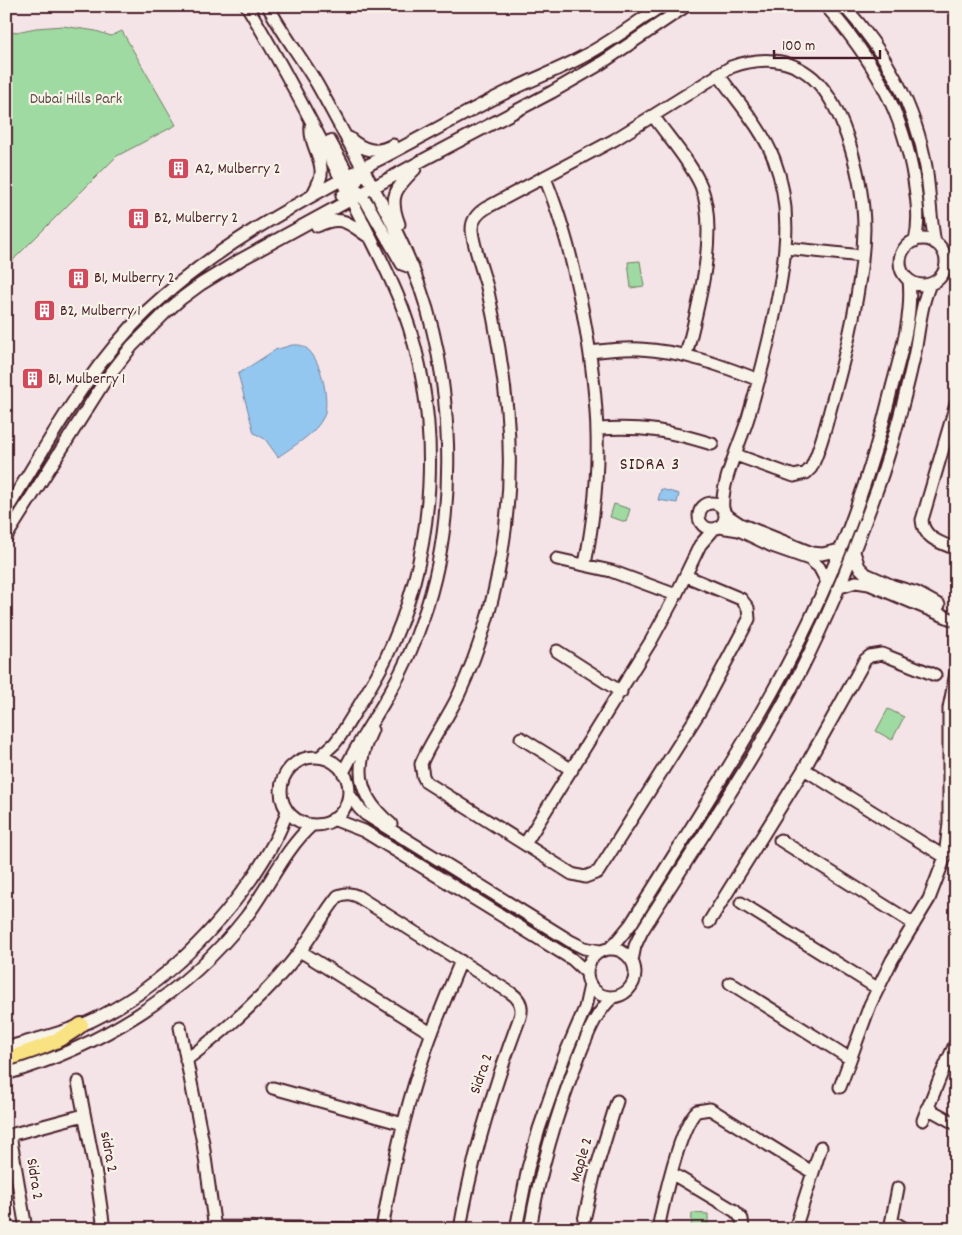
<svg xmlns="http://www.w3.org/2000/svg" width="962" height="1235" font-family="Dekko,sans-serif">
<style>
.green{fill:#9edaa1;stroke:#747c66}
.water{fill:#93c7f0;stroke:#7684a1}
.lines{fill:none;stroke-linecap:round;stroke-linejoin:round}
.minor-casing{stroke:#4a1f2b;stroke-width:15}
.major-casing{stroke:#4a1f2b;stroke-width:18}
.minor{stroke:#f7f3e8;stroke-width:11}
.major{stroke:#f8e281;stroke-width:14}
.labels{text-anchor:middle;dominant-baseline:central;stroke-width:4.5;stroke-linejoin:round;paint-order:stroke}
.park-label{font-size:16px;fill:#5f4e48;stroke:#f7f3e8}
.poi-label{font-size:16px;fill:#4a1f2b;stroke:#f7f3e8;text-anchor:start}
.street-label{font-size:16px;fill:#4a1f2b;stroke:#f7f3e8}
.neighbourhood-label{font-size:18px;letter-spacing:1px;fill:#4a1f2b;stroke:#f7f3e8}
</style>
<rect width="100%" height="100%" fill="#f4e4e7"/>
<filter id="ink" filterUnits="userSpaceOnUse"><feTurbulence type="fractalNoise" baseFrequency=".02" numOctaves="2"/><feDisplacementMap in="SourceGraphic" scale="10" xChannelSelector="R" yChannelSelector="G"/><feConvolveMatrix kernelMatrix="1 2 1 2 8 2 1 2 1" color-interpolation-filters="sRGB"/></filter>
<g filter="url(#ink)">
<path class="green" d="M63,26L96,31L111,36L122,31L176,125L117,156L15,258L6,270V34L36,28Z
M640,261L644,286L631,288L628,262Z
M614,504L630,509L626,522L610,517Z
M888,709L904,717L892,740L876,731Z
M692,1213L708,1214V1229H691Z"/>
<path class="water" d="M292,345C297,345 301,344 306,348C321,358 330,400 324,416C316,434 293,446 278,457L265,439L254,433L238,374L275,350Z
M661,489L679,494L677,503L658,500Z"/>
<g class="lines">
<defs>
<path id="minor" d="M247,6C285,69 319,135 352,201C370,237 389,272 403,309C444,421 437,553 385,660C372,686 356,710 341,735L335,743L320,757
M268,6C282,33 301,57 317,84C330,107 342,130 355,154C375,191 397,229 413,269C455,372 460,516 422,621C414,645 404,668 391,690C376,718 357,743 343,773
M826,6C872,58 903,111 914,180C917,200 920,221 915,241
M844,6C885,51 916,107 926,167C930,192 930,218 935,243
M718,74C737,101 762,128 774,159C794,211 785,264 774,316C767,350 758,384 748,418C740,444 720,484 723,509
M654,117C668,137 692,164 701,186C719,232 698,308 686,355
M311,126C309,144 323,158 321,175C320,181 316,188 313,194
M349,138C364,151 376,154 393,145
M330,141L349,176L354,181
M545,178C564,225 573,263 583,313C600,403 603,473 585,564
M357,191L367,203L402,264L413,268
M342,196C353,189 359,181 363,168
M399,224C388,196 396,188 415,169
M317,226C342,214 348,223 369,237
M900 262a23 23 0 1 1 46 0a23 23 0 1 1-46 0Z
M786,248L862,256
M590,352C607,350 623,348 640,349C682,351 720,365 759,380
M956,404L922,520C923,538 941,543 956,549
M598,429C644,426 669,431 712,444
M699 516a13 13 0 1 1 26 0a13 13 0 1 1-26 0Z
M6,511C49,442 88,367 148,310C215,247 294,205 374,162C419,139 464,113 509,91C535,78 561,69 586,55C612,41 636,23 661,6
M725,514L740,524L812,553L822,554L840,550
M720,527L739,530L772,546L809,559L819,567L827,582
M6,537L104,382L132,346L165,313L182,298L201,284L240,260L425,159L552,92L597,66L686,6
M854,552L859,567L866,574L893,586L917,593L939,605
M557,559L611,571L676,595
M686,576L741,599L748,608L749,619L700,711L598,872L585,877L572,874L426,782L423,776L421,764C431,740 448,718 459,694C499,607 516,506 507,410C503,369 496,327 487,287C483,272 472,242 472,229C472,219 478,213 486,208L614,140L731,67C759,57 789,57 813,78C846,107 864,186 864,229C863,284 847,350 832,403C826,425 821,448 811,468L806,473L794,476L736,455
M840,587L856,582L869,584L956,621
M557,651L621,692
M372,730C368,739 363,749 362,760C357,787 371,808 391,824
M521,738L572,770
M281 791a34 34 0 1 1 68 0a34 34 0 1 1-68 0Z
M804,769L945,857
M349,794L359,808L365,814L570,941L584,948L600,951
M333,819L364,831L572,959L586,972
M780,840L914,924
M525,844L651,641L676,595L700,545L714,529
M741,903L877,988
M709,922L804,769L865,660L870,656L882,654L935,675
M587 973a24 24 0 1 1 48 0a24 24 0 1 1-48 0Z
M609,949L617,941L631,924C679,846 730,769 774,689C826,596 866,495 891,391C900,356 913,317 909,280
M300,951L431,1033
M632,961L635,946L642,931C696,845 755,760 801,670C829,615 851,560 872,503C890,456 903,406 914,357C919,333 920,307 930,284
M730,983L849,1058
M180,1027L203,1143L215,1229
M6,1048C35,1039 66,1033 93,1020C158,989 211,936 252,878C266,857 280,835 287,811
M186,1060C229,1028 268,993 301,950C314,933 324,913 338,896C346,893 350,893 357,896L511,993C520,999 523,1007 520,1017C494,1086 472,1156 460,1229
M6,1074C100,1047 186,994 246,917C269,887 284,850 312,825
M78,1082L97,1180L104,1229
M840,1087L870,1005L892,960L929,899L945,857L949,823V708L956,673
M273,1088L403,1124
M927,1108L956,1124
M923,1120L941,1075L956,1042
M10,1135L26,1229
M6,1136L84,1115
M671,1173L735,1211L742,1219L743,1229
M892,1221L905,1229
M214,1227L374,1229
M382,1229C392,1172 403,1116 422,1061C433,1027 447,994 461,961
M516,1229L528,1168L539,1129L564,1057L585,1008L590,985
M530,1229C540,1170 557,1112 579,1056C588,1034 595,1013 613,997
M582,1229L594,1176L617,1101
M658,1229C663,1204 680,1125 697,1111L710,1109L715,1112L812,1172
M795,1229L821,1147
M890,1229L898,1188"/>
<path id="major" d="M6,1059C33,1051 60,1042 81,1025"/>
</defs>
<use href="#minor" class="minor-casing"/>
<use href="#major" class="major-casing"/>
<use href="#minor" class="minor"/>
<use href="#major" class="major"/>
</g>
</g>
<defs>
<symbol id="building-square" viewBox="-11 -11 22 22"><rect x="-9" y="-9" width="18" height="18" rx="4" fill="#d1495b" stroke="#f7f3e8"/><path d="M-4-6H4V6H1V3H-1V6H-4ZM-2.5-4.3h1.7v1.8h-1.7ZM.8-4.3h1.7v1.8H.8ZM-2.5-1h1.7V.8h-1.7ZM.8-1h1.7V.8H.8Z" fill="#fff"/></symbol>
</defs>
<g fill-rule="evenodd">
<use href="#building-square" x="166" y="156" width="25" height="25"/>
<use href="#building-square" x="126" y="206" width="25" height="25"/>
<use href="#building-square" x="66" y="266" width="25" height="25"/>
<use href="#building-square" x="32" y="298" width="25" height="25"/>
<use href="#building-square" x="20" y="366" width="25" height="25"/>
</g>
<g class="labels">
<g class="park-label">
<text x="76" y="99">Dubai Hills Park</text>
</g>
<g class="poi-label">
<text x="195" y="169">A2, Mulberry 2</text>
<text x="154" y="218">B2, Mulberry 2</text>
<text x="94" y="278">B1, Mulberry 2</text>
<text x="60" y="311">B2, Mulberry 1</text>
<text x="48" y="379">B1, Mulberry 1</text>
</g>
<g class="street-label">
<text transform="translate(482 1074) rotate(-71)">Sidra 2</text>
<text transform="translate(108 1152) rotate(80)">sidra 2</text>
<text transform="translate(582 1160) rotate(-74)">Maple 2</text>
<text transform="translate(34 1179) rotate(81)">Sidra 2</text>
</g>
<g class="neighbourhood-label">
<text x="650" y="465">SIDRA 3</text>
</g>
</g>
<rect width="962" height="1235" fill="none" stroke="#f7f3e8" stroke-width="25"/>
<rect x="12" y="12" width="937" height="1210" fill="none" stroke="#4a1f2b" stroke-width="2" filter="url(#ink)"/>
<path d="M774 50v8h106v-8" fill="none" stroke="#4a1f2b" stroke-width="2.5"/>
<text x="782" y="50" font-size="15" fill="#4a1f2b" stroke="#f7f3e8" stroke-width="4" paint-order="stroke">100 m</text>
</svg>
